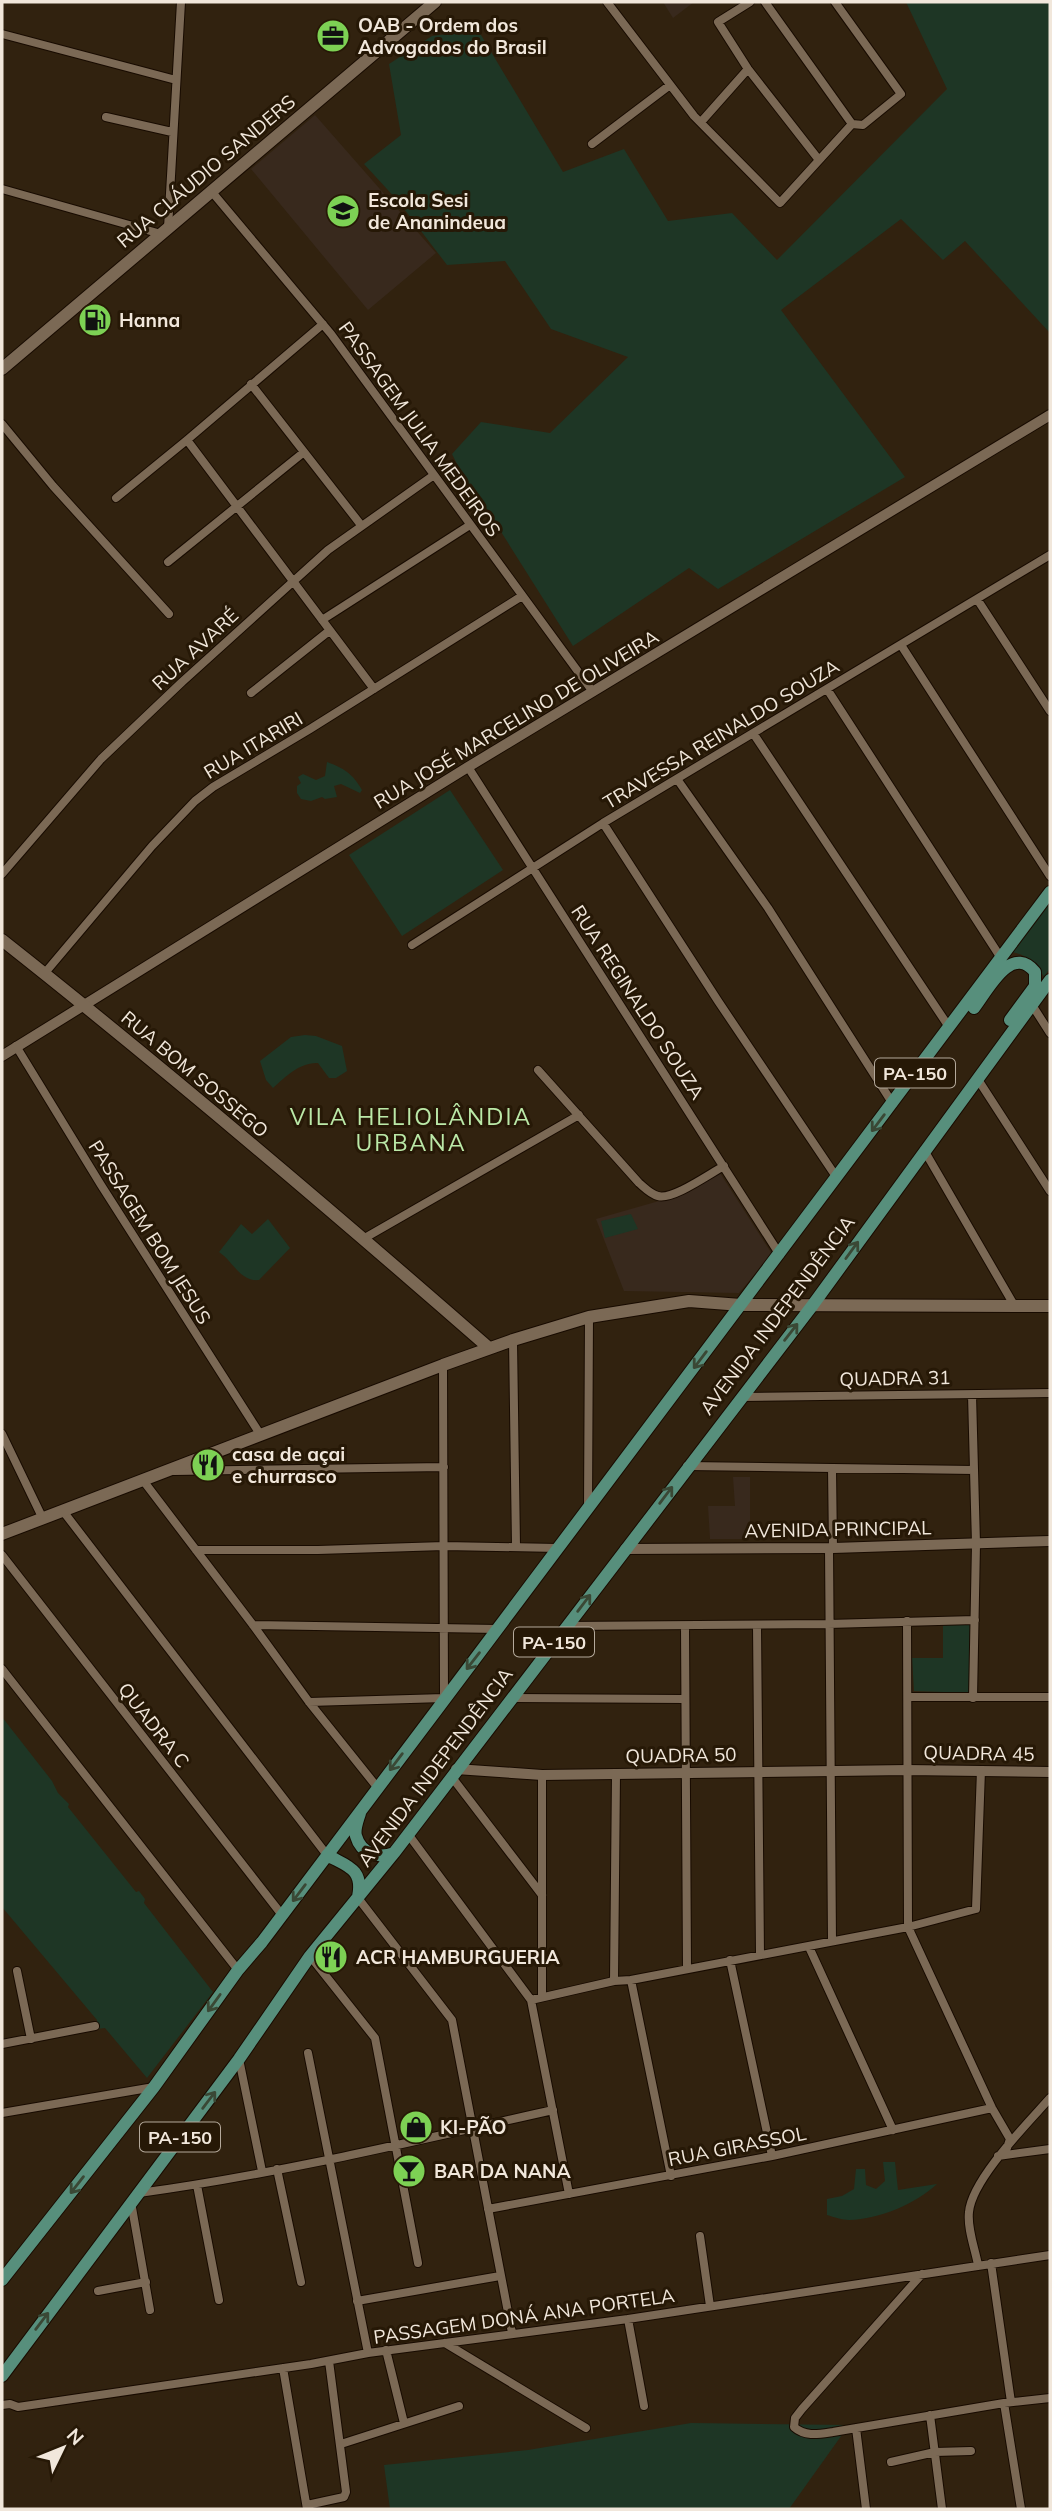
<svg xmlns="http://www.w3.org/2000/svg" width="1052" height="2511" font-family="Mulish,sans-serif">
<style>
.education{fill:#38291d}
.green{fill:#1e3625}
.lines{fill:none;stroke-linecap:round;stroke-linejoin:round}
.minor-casing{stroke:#180b00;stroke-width:10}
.tertiary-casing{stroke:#180b00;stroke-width:12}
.secondary-casing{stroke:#180b00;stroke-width:14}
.primary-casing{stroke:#180b00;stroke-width:14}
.minor{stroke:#7b6955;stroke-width:8}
.tertiary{stroke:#7b6955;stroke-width:10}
.secondary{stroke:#7b6955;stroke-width:12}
.primary{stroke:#578f7c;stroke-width:12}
.oneway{stroke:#3a4835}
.labels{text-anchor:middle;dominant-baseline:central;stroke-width:6;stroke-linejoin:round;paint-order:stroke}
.shield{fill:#261806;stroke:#b4a99b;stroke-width:2}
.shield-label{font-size:18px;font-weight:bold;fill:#f1e7db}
.poi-label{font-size:19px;font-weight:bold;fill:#f1e7db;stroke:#261806;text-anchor:start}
.street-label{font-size:19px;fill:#f1e7db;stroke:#261806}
.quarter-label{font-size:23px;letter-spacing:2px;fill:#bbe9a8;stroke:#261806}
</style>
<rect width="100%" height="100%" fill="#31220f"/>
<path class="education" d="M663,2H694L673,18Z
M315,115L436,253L368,310L251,169Z
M720,1173L772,1254L739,1293L624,1291L596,1219L687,1193Z
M733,1477H750V1539H710L708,1506H735Z"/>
<path class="green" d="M906,2H1050V333L965,241L943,260L901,219L781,310L905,477L718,589L689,568L573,646L486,508L464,478L452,454L481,422L550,433L628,357L551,329L505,261L447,265L398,201L364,164L401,135L389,64L432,36L478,30L563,172L624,149L668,221L732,213L777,260L947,89Z
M327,762C344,768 353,774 362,790L360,793L341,784L334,786L337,797L325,799L322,797L311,801L301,799L297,793V786L301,783L298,777L303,774L316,780L325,776Z
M450,790L503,870L402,936L349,855Z
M1050,901V968L1044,977C1037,963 1027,955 1012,952Z
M305,1035L316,1036L342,1046L347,1071L336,1078H329L318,1063C300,1062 285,1077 273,1088L266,1080L260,1061L291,1037Z
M631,1214L638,1229L605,1238L601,1221Z
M268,1219L290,1248L259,1280C240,1282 234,1262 219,1252L241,1224L252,1234Z
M970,1622L972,1693L914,1691L912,1658H943V1623Z
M2,1717L52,1781L58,1793L69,1804L68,1807L136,1892L139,1891L145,1899L144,1903L213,1992L147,2078L105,2028L97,2029V2020L2,1907Z
M883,2162H895L898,2190L937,2184C915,2204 880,2219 849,2220C842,2220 834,2217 827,2215V2199L842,2196L854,2189L856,2169H865L866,2185L876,2189L885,2181Z
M691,2423L849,2425L789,2509H390L384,2465L528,2450Z"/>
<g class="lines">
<defs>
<path id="minor" d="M607,2L694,116L780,203L852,124L863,125L901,94L835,2
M750,2L718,22L748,69L819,160
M765,2L852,124
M2,34L176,80
M106,117L172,132
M701,122L748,69
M592,144L670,85
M2,189L161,234
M212,192L331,334L593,692
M168,228L181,2
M251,384L361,525
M2,424L53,486L169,614
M187,440L374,689
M116,498L187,440L323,324
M168,562L304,452
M977,599L1050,711
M322,620L470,525
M901,645L1050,876
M827,689L1001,958
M251,693L329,631
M753,733L949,1027
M468,767L780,1255
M677,779L768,908L893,1104
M603,823L718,1001L837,1178
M2,874L101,759L182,682L328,550L434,475
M412,945L603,823L1050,555
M44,974L152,846L195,801L213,787L310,729L522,596
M1032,1005L1050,1033
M16,1046L101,1185L260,1434
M538,1070L639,1183C644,1187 650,1194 658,1196C673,1200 709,1174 724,1166
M977,1078L1050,1191
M924,1150L1014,1305
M363,1239L579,1115
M513,1340L516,1546
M972,1395L976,1544L973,1698
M741,1397L1050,1393
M2,1434L43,1519
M687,1466L974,1470
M832,1468L833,1548
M174,1471L444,1467
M142,1479L253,1625L309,1702L377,1787
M588,1507L589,1317
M63,1511L327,1855
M829,1548L832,1941
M196,1550H318L444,1546L558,1548
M2,1555L282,1915
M907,1621L908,1927L992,2108L1010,2139L1007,2148
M253,1625L498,1629
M757,1625L760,1955
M566,1626L828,1624L975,1620
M685,1626L687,1969
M2,1669L238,1970
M908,1697H1050
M512,1698L685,1699
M309,1702L444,1698L443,1365
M451,1776L542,1895
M408,1834L531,2000L569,2194
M358,1898L452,2020L512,2333
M809,1947L893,2130
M310,1956L375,2038L418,2263
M730,1960L772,2156
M17,1971L31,2039
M631,1980L671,2176
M614,1981L616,1774
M542,1997V1775
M531,2000L614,1981L631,1980L908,1927L976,1909L981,1770
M2,2044L95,2026
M308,2053L368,2353
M239,2059L262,2171
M2,2113L154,2087
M998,2156L1050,2149
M277,2169L301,2282
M197,2185L219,2300
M139,2193C278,2174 415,2141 553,2110
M131,2202L150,2310
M488,2209L772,2156L992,2108
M700,2236L710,2306
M991,2263L1011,2402
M978,2265C975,2249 967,2228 969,2212C972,2179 1028,2123 1050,2098
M922,2274L802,2409L795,2418L794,2427C805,2437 819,2434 833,2432L1004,2403L1050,2398
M98,2291L146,2282
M357,2301L500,2276
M628,2319L644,2406
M445,2343L586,2428
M386,2350L404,2423
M283,2368L307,2509
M1004,2403L1021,2509
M2,2405L10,2404L18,2407L311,2364L368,2353L628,2319L1050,2255
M930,2415L942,2509
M856,2428L866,2509
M341,2444L459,2406
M891,2462L935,2452L971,2451
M307,2505L344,2497L346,2492L329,2361"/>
<path id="tertiary" d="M2,1056L468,767L1050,415
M625,1549L833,1548L1050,1541
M456,1769L542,1775L907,1770L1050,1772"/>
<path id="secondary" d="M2,369L435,2
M2,940C168,1071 330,1209 489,1348
M2,1534L443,1365L513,1340L589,1317L689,1301L741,1305L1050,1306"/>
<path id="primary" d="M974,1008C988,990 1011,943 1035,972V986L1010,1020
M360,1813C358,1820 354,1829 356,1836C361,1854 379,1859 394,1853
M327,1855C346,1866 364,1868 358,1897
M2,2280L154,2087L238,1970L262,1942C525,1592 790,1243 1050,892
M2,2376L239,2059L310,1956L394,1853L812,1306L1050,980"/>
</defs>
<use href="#minor" class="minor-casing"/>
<use href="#tertiary" class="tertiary-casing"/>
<use href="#secondary" class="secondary-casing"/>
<use href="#primary" class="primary-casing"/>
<use href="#minor" class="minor"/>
<use href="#tertiary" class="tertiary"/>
<use href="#secondary" class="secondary"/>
<use href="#primary" class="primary"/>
</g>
<defs><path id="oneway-shaft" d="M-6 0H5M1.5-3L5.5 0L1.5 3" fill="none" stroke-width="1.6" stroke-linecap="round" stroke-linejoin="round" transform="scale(1.75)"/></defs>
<g class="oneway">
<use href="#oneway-shaft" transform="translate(878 1123) rotate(127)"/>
<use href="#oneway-shaft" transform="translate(852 1250) rotate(-54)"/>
<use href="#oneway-shaft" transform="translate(791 1332) rotate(-52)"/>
<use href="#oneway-shaft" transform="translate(700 1360) rotate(127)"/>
<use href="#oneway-shaft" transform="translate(666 1495) rotate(-53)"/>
<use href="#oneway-shaft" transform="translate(584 1603) rotate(-53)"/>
<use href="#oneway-shaft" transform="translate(473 1661) rotate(128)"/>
<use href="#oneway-shaft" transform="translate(396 1762) rotate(127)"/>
<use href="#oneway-shaft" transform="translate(299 1893) rotate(127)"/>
<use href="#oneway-shaft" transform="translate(214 2003) rotate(126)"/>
<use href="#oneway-shaft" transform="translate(209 2100) rotate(-53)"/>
<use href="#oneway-shaft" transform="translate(77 2185) rotate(128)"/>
<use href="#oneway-shaft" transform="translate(42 2321) rotate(-53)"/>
</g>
<defs>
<symbol id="office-disc" viewBox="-11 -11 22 22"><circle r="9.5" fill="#7dd154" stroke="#261806"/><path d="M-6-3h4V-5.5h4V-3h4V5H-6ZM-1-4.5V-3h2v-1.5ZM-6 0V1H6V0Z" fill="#111"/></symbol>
<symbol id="university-disc" viewBox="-11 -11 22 22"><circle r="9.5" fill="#7dd154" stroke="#261806"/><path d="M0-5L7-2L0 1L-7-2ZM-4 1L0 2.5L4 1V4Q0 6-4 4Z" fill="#111"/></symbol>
<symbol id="fuel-disc" viewBox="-11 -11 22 22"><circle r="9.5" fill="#7dd154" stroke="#261806"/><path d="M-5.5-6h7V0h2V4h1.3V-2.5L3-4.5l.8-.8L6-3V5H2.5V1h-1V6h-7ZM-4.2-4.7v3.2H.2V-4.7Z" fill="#111"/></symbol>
<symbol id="restaurant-disc" viewBox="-11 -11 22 22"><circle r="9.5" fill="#7dd154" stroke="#261806"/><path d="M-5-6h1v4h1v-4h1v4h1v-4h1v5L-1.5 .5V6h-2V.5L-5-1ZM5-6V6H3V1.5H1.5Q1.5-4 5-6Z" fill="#111"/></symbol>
<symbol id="shop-disc" viewBox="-11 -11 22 22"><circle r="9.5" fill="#7dd154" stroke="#261806"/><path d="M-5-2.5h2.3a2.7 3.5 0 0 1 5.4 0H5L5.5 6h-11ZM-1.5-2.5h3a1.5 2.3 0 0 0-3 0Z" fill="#111"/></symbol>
<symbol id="bar-disc" viewBox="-11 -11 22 22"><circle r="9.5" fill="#7dd154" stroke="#261806"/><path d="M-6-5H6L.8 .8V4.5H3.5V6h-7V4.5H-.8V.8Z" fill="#111"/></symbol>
</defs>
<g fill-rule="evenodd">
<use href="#office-disc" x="314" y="17" width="38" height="38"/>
<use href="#university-disc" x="324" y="192" width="38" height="38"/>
<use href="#fuel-disc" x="76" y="301" width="38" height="38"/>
<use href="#restaurant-disc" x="189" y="1446" width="38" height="38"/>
<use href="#restaurant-disc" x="312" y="1938" width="38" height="38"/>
<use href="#shop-disc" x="397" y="2108" width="38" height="38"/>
<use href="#bar-disc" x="390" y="2152" width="38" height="38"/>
</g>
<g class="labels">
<g class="shield">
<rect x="875" y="1058.5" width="80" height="29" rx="5"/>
<rect x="514" y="1627.5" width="80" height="29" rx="5"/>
<rect x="140" y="2122.5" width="80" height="29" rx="5"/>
</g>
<g class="shield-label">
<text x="915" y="1073">PA-150</text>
<text x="554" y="1642">PA-150</text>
<text x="180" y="2137">PA-150</text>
</g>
<g class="poi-label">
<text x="358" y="25">OAB - Ordem dos<tspan x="358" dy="22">Advogados do Brasil</tspan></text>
<text x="368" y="200">Escola Sesi<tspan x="368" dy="22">de Ananindeua</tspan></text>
<text x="119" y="320">Hanna</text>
<text x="232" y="1454">casa de açai<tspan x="232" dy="22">e churrasco</tspan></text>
<text x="356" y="1957">ACR HAMBURGUERIA</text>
<text x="440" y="2127">KI-PÃO</text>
<text x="434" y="2171">BAR DA NANA</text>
</g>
<g class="street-label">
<text transform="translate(206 171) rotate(-40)">RUA CLÁUDIO SANDERS</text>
<text transform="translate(420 429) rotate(54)">PASSAGEM JULIA MEDEIROS</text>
<text transform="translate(195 649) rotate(-43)">RUA AVARÉ</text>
<text transform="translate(516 719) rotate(-31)">RUA JOSÉ MARCELINO DE OLIVEIRA</text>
<text transform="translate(721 734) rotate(-31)">TRAVESSA REINALDO SOUZA</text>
<text transform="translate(253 745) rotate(-31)">RUA ITARIRI</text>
<text transform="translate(638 1002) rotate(57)">RUA REGINALDO SOUZA</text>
<text transform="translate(195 1074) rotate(40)">RUA BOM SOSSEGO</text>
<text transform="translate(150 1232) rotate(58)">PASSAGEM BOM JESUS</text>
<text transform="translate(777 1315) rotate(-53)">AVENIDA INDEPENDÊNCIA</text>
<text transform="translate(895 1378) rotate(-1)">QUADRA 31</text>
<text transform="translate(838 1529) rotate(-1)">AVENIDA PRINCIPAL</text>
<text transform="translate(154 1725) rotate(52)">QUADRA C</text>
<text transform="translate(979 1753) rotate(1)">QUADRA 45</text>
<text transform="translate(681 1755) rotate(-1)">QUADRA 50</text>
<text transform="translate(435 1767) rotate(-53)">AVENIDA INDEPENDÊNCIA</text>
<text transform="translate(737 2146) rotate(-11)">RUA GIRASSOL</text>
<text transform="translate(524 2316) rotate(-8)">PASSAGEM DONÁ ANA PORTELA</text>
</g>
<g class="quarter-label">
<text x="411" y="1116">VILA HELIOLÂNDIA<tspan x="411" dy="26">URBANA</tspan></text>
</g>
</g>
<rect width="1052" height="2511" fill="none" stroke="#f1e7db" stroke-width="7"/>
<g transform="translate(63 2448) rotate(47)" stroke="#261806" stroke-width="5" paint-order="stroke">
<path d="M0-5L12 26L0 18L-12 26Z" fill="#f1e7db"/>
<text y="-10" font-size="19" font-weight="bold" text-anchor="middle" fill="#f1e7db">N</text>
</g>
</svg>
